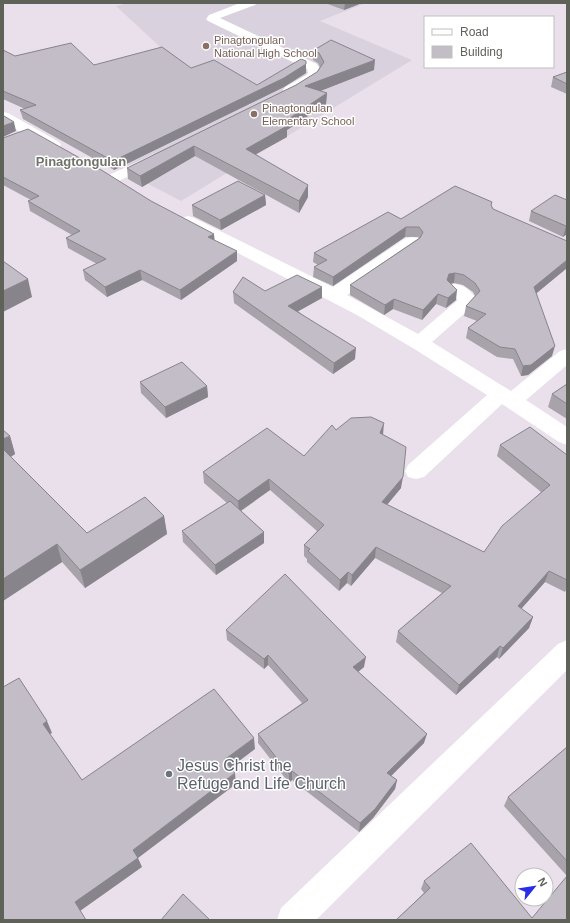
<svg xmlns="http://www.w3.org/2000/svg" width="570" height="923" font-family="Arial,sans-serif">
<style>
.education{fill:#dad1de}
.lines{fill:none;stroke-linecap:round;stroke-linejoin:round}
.minor{fill:#fff;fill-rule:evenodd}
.wall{fill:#a8a3ab}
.shaded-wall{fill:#88848b}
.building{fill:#c3bdc7;stroke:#88848b}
.education-dot{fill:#8d6e63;stroke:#fff;stroke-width:1.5}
.worship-dot{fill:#6b7280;stroke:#fff;stroke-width:1.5}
.labels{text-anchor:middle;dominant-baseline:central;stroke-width:3;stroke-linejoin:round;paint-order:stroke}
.far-education-label{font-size:11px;fill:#785e54;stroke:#fff;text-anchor:start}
.far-quarter-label{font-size:13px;font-weight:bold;fill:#70746a;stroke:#fff}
.near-worship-label{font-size:16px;fill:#5b616d;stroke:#fff;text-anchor:start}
</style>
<rect width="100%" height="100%" fill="#e9e0ec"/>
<path class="education" d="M128,3H366L320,21L412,60L181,201L118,168L186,71L116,6Z"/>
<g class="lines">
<path class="minor" d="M240,3H257L255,5L220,18L317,64L322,73C315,83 298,96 285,93L283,90L285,87L306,75L308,73L307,69L208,21L206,19L209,15Z
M3,112L8,113L59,142L61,145L59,148L54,149L49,148L3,122Z
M154,154L159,155L161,158L159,161L119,181L114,183L109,181L106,178L109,175Z
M188,216L194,218L333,287L406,238L412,237L418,238L420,242L418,246L347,295L418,334L458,300L446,289L449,285C462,282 471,290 477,301L474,305L432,342L511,391L560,351L567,349V365L526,400L567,427V445L559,442L502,404L424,477L416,479L408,477L405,471L408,465L487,395L416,350L357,315L182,224L180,221L182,218Z
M567,640V670L316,920H277L281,908L558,644Z"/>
</g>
<path class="wall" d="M325,3H362L344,10Z
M3,50L15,56L94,65L191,68L257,85L306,73L284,87L114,170L23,119L20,110L25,109L3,99Z
M314,50L374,70L320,91L327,93L326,104L287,130V137L256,154L308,197L299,213L195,156L142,187L128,179L127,168L296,85L317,72L320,67L318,63L313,60Z
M567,72V94L551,87L553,77Z
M3,138L214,241L237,261L181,300L142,280L107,297L85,280L83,270L97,264L68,248L66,238L72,235L30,211L28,201L31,200L3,185Z
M265,195L266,205L221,230L193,216L192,205Z
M567,200V234L563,237L529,221L531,211Z
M491,206L493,209L567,268L536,293L552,356L528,375L521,376L513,359L497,357L466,338L468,328L477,321L464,316L466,306L475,296L473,292L463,285L454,283L450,284L456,300L446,308L436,304L422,320L393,309L384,315L350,295V285L419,238L418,237H405L333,286L313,277L314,267L318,265L313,262L314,253L401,219Z
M322,287V298L298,311L355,359L333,374L234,303L233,292L265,291Z
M140,382L207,386L208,397L166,418L141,393Z
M567,384V419L548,407L552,394Z
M336,430L383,435L401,488L387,505L484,552L541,492L497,456L500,445L567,455V588L565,592L545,582L521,609L533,617L529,628L499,659L497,657L456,695L396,642L398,631L442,593L375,558L351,586L347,583L339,591L307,562V559L304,556V545L317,531L270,490L241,511L264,532V543L216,575L183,542L182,531L227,503L204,483L203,472L304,456Z
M10,436L15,454L11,457L87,533L164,516L167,534L85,588L62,562L3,601Z
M226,630L364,667L358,672L424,743L391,776L397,780L395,789L373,818L359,832L292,780L289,783L258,743V734L302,703L268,665L264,669L227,640Z
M567,747V876L504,806L508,797Z
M424,881L532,918L567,920H396L424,893L421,889Z"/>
<path class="shaded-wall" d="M345,3H362L344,10Z
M375,60L374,70L305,97V86Z
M306,64V73L284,87L114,170L113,161Z
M327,93L326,104L287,130V137L247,159L246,149L281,124Z
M14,122L16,131L3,137V126Z
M194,146L195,156L142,187L140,176Z
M308,185V197L299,213V201Z
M265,195L266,205L221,230L220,220Z
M566,226H567V234L563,237Z
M406,227L405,237L333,286V277Z
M214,234L215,244L208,237Z
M237,251V261L181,300L180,290Z
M567,260V268L532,297L534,287Z
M140,270L142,280L107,297L105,287Z
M455,273L454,283L448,284L447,280L449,274Z
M28,279L32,297L3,312V291Z
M322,287V298L288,317V306Z
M457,290L456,300L446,308L448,298Z
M438,294L436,304L422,320L423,310Z
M394,299L393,309L384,315L385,305Z
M555,346L552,356L528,375L521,376L523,366Z
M356,348L355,359L333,374L334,363Z
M207,386L208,397L166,418L165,407Z
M384,423L383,435L379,445L380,433Z
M10,436L15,454L3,461V439Z
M403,477L401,488L380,513L382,502Z
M269,479L270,490L239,512L238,501Z
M164,516L167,534L85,588L80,570Z
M264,532V543L216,575L215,565Z
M57,544L62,562L3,601V579Z
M376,547L375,558L351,586L352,575Z
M549,571L545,582L514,617L518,606Z
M348,572L347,583L339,591L340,580Z
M533,617L529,628L499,659L503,648Z
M500,646L497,657L456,695L459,685Z
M268,655V665L264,669V659Z
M366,657L364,667L352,677L353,667Z
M47,721L52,733L48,735L43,724Z
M427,734L424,743L385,782L387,773Z
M254,738L255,749L226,771L224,760Z
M292,771V780L289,783V774Z
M235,773L236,784L138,858L142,867L80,911L75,902L133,850Z
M397,780L395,789L373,818L359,832L360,823Z"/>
<path class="building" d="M331,40L375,60L305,86L327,93L281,124L287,126L246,149L308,185L299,201L194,146L140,176L127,168L296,85L317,72L324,62L319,53L314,50Z
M71,43L94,65L162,47L191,68L214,60L257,85L301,59L306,61V64L284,78L113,161L20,110L36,105L3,91V50L15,56Z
M567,72V84L553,77Z
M3,116H4L14,122L3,126Z
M28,129L103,171L151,201L214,234L208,237L237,251L180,290L140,270L105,287L83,270L106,259L66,238L80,231L28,201L39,196L3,177V138Z
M238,181L265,195L220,220L192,205Z
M455,186L492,202L491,205L493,209L567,241V260L534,287L555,346L531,365L523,366L515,349L500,347L468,328L486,314L466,306L480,291L475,283L464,275L455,273L449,274L447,280L457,290L448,298L438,294L423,310L394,299L385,305L350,285L420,238L423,232L419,227H406L333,277L314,267L327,260L314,253L388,212L401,219Z
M555,195L567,200V226H566L531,211Z
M3,261L28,279L3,291Z
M297,275L322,287L288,306L356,348L334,363L233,292L243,277L265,291Z
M182,362L207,386L165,407L140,382Z
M567,384V404L552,394Z
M371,417L384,423L380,433L406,447L403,477L382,502L484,552L502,526L550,485L500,445L530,427L567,455V580L549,571L518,606L533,617L503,648L500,646L459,685L398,631L451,586L376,547L352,575L348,572L340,580L308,551L310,549L304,545L324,525L269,479L238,501L203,472L267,428L304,456L332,425L336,430L351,418Z
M3,430L10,436L3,439Z
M3,449L87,533L145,497L164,516L80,570L57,544L3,579Z
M230,501L264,532L215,565L182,531Z
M285,574L366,657L353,667L427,734L387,773L397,780L375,809L360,823L292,771L289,774L258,734L308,700L268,655L264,659L226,630Z
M19,678L47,721L43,724L82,780L214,689L254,738L224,760L235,773L133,850L138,858L75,902L86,920H3V687Z
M567,747V861L508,797Z
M471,843L532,918L567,876V920H396L430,888L424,881Z
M183,894L210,920H161Z"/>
<g class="education-dot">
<circle cx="206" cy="46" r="4"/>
<circle cx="254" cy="114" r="4"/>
</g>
<circle class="worship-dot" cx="169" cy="774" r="4"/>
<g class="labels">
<g class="far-education-label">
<text x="214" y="40">Pinagtongulan<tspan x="214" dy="13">National High School</tspan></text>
<text x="262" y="108">Pinagtongulan<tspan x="262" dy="13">Elementary School</tspan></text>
</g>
<g class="far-quarter-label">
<text x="81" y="161">Pinagtongulan</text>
</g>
<g class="near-worship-label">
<text x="177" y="765">Jesus Christ the<tspan x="177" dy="18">Refuge and Life Church</tspan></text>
</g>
</g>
<rect width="570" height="923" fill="none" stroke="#5e6259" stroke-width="8"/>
<rect x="424" y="16" width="130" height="52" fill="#ffffff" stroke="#bfc0bd"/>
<rect x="432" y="29" width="20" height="6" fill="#ffffff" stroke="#bfc0bd"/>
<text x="460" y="36" font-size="12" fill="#5e6259">Road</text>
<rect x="432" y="46" width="20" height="12" fill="#c3bdc7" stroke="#bfc0bd"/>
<text x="460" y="56" font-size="12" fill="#5e6259">Building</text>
<g transform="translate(534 887) rotate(60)"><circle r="19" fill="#ffffff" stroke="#bfc0bd"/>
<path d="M0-3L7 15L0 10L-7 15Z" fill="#2a2ee9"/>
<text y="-6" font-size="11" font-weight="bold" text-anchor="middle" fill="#5e6259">N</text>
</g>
</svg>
